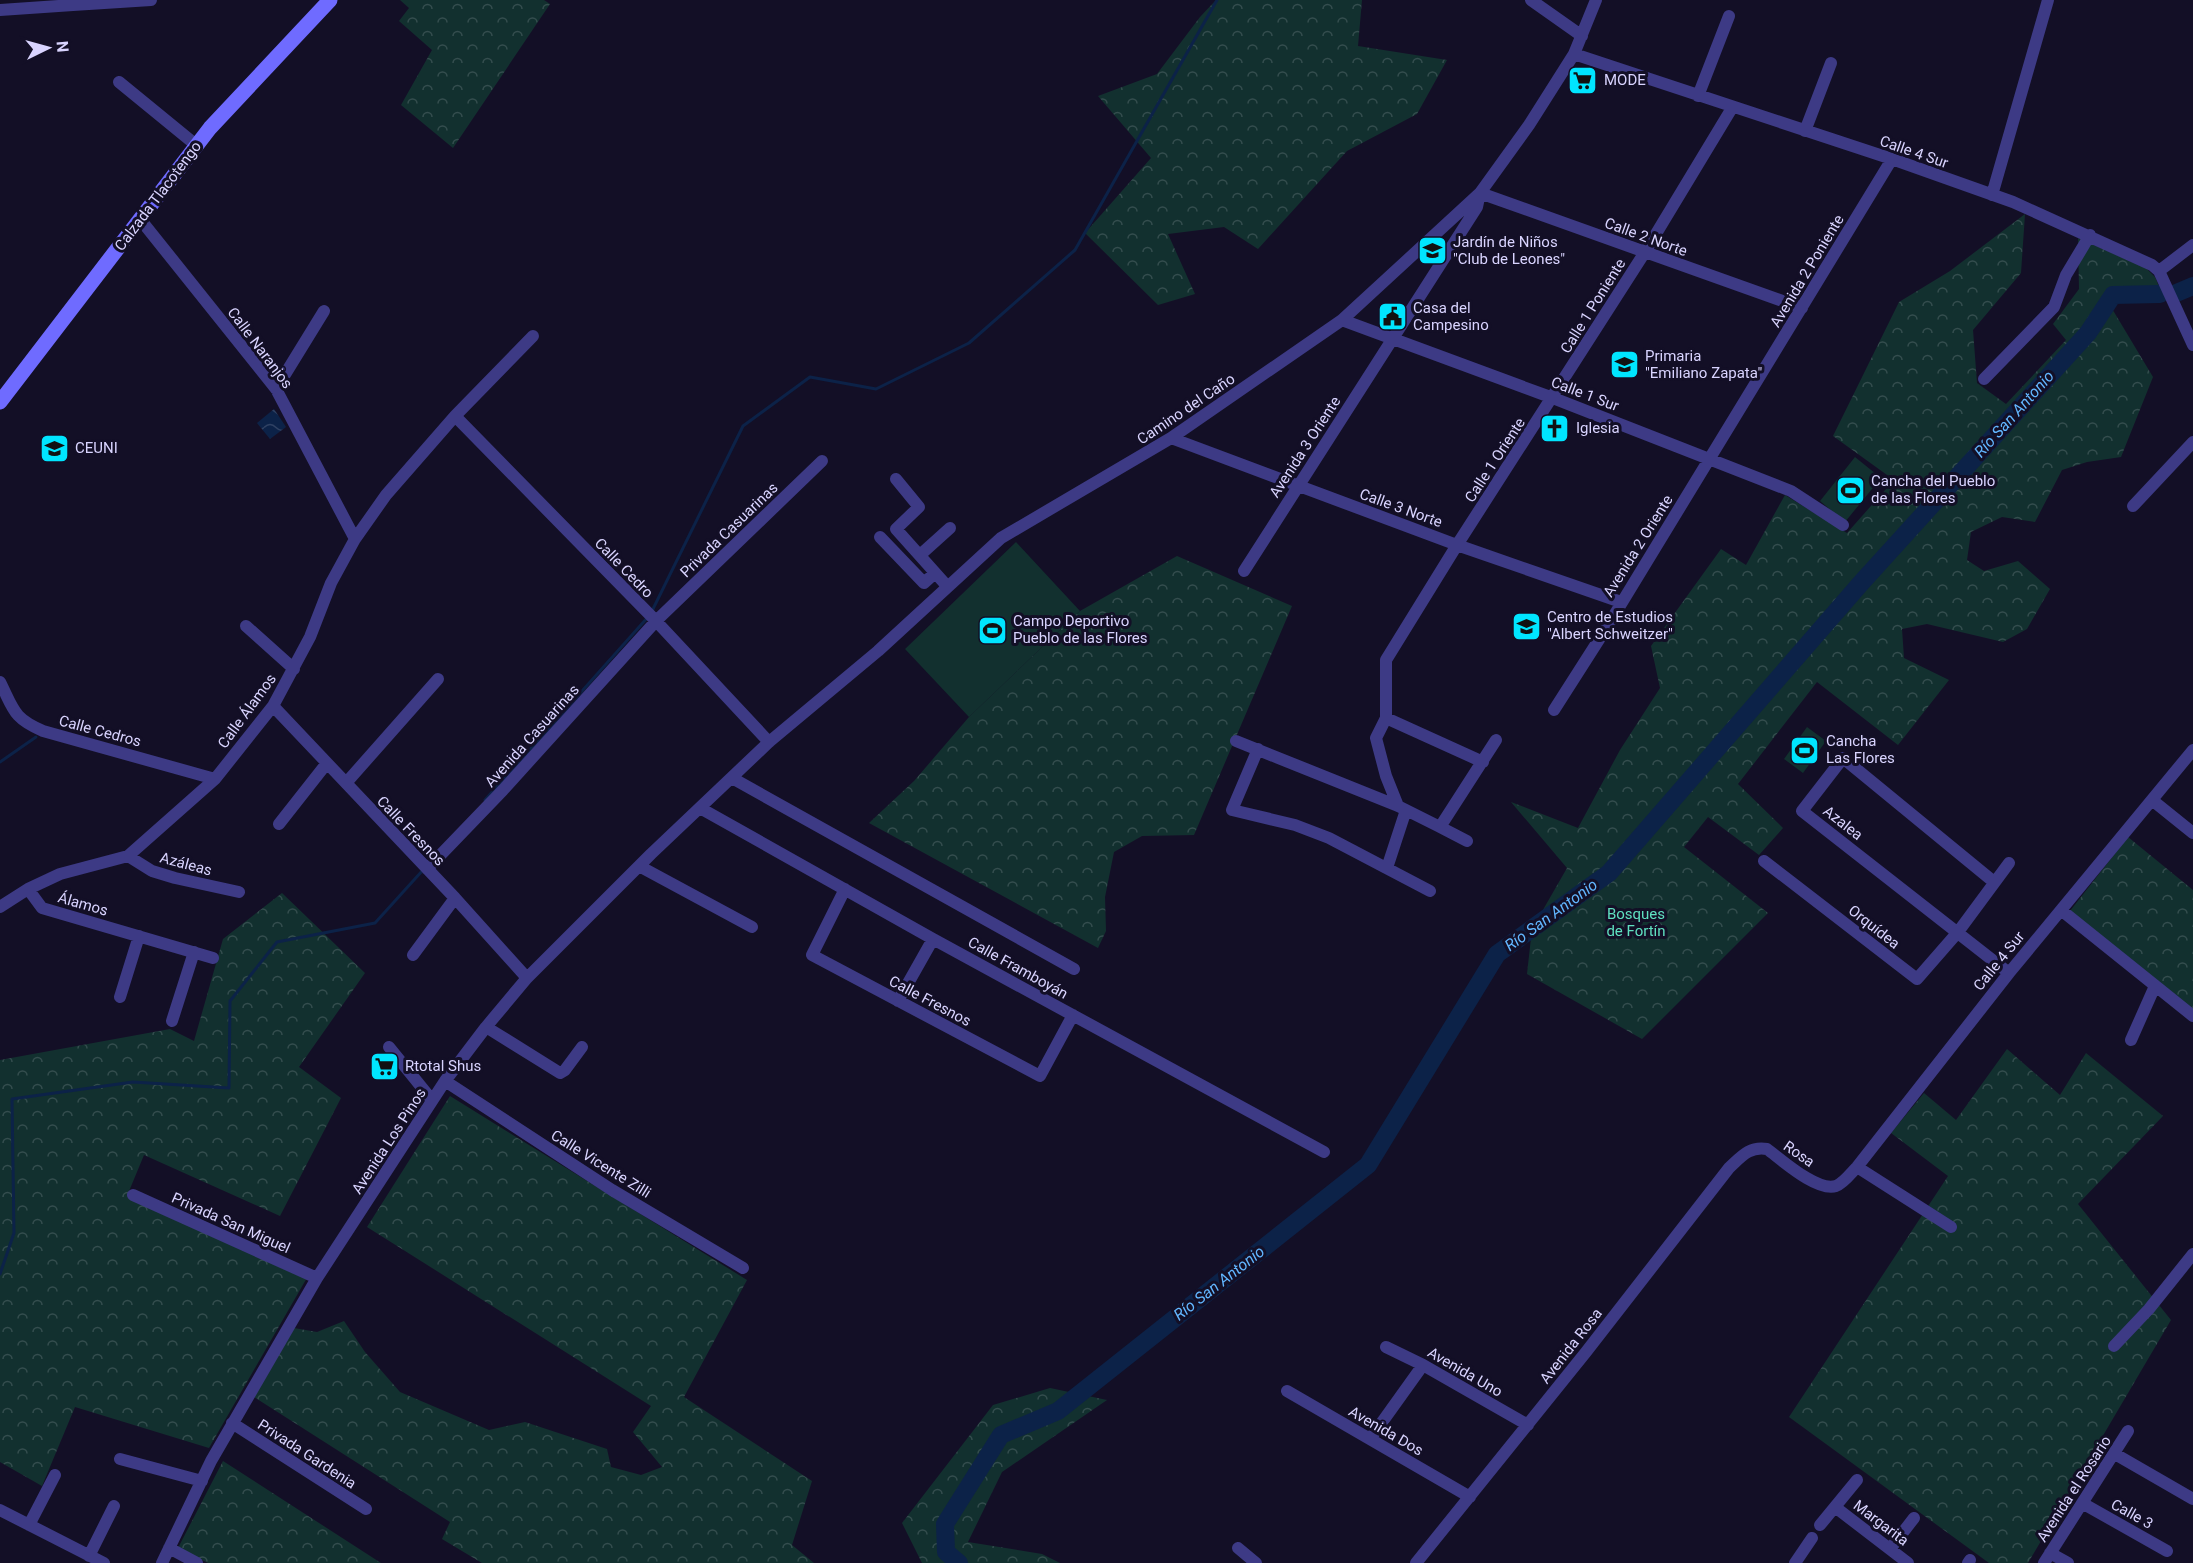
<svg xmlns="http://www.w3.org/2000/svg" width="2193" height="1563" font-family="Roboto,sans-serif">
<style>
.grass{fill:#12302f}
.forest{fill:url(#forest-crowns)}
.water{fill:url(#water-waves)}
.lines{fill:none;stroke-linecap:round;stroke-linejoin:round}
.stream{stroke:#0c2248;stroke-width:3}
.river{stroke:#0c2248;stroke-width:18}
.street{stroke:#3d3a85;stroke-width:12}
.secondary{stroke:#6f6bff;stroke-width:15}
.labels{text-anchor:middle;dominant-baseline:central;stroke-width:6;stroke-linejoin:round;paint-order:stroke}
.poi-label{font-size:15px;fill:#d9d4ff;stroke:#130f26;text-anchor:start}
.street-label{font-size:15px;fill:#d9d4ff;stroke:#130f26}
.park-label{font-size:15px;fill:#5fe0c0;stroke:#130f26}
.water-label{font-size:16px;font-style:italic;fill:#62b6ff;stroke:#130f26}
</style>
<defs>
<pattern id="forest-crowns" width="20" height="18" patternUnits="userSpaceOnUse" patternTransform="scale(1.5)"><rect width="20" height="18" fill="#12302f"/><path d="M2 6a3 3 0 1 1 6 0M12 15a3 3 0 1 1 6 0" fill="none" stroke="#344d4e"/></pattern>
<pattern id="water-waves" width="16" height="10" patternUnits="userSpaceOnUse" patternTransform="scale(1.5)"><rect width="16" height="10" fill="#0c2248"/><path d="M0 5q4-4 8 0t8 0" fill="none" stroke="#2f4163"/></pattern>
</defs>
<rect width="100%" height="100%" fill="#130f26"/>
<path class="grass" d="M1855,457L1881,478L1845,522L1820,501Z
M1016,542L1080,611L969,717L905,649Z
M1807,727L1826,741L1803,773L1784,759Z"/>
<path class="forest" d="M400,0H544L550,4L453,148L401,105L432,50L399,21L409,8Z
M1216,0H1362L1358,46L1447,60L1417,114L1347,151L1258,249L1224,227L1168,234L1195,294L1158,305L1085,233L1151,158L1098,96L1157,74L1200,17Z
M2025,214L2021,273L1973,330L1977,383L2006,404L2066,340L2053,324L2079,289L2078,238L2146,268L2155,277L2160,289L2131,292L2111,307L2153,377L2121,457L2087,462L2062,470L2035,522L2002,517L1971,532L1967,560L1984,571L2018,561L2050,589L2027,629L2003,642L1927,624L1902,629L1904,658L1949,680L1898,745L1817,682L1738,784L1783,828L1759,855L1708,817L1684,847L1768,913L1642,1039L1527,974L1532,929L1567,868L1511,802L1578,828L1620,750L1660,688L1651,646L1721,549L1746,565L1785,495L1847,533L1894,480L1833,436L1899,302L1950,271Z
M1177,556L1292,606L1194,835L1142,836L1114,852L1105,897L1106,931L1098,948L869,823L914,781L969,717L1080,611Z
M2128,837L2193,890V1009L2070,911Z
M282,893L365,973L299,1067L341,1098L280,1216L144,1155L127,1196L308,1276L209,1448L75,1407L42,1486L0,1462V1060L170,1029L194,1041L223,939Z
M2007,1049L2060,1095L2086,1053L2163,1116L2078,1204L2171,1320L2028,1563H1989L1789,1417L1948,1176L1891,1133L1924,1093L1956,1120Z
M450,1096L747,1280L684,1397L812,1481L792,1545L814,1563H482L442,1539L450,1522L254,1397L294,1328L317,1332L344,1321L365,1352L400,1392L489,1430L525,1422L607,1449L611,1467L641,1475L662,1467L633,1432L651,1406L367,1227Z
M1050,1388L1107,1400L1002,1472L968,1542L1042,1554L1060,1563H922L902,1523L993,1405Z
M223,1461L381,1563H208L178,1548Z"/>
<path class="water" d="M274,409L286,427L270,439L257,423Z"/>
<g class="lines">
<path class="stream" d="M652,611L743,426L810,377L876,389L969,343L1075,250L1217,0
M0,762L36,737
M485,800L648,617
M0,1274L14,1233L12,1099L133,1082L229,1088L230,1001L277,942L375,923L423,870"/>
<path class="river" d="M2174,294L2193,286
M959,1563L946,1552L945,1524L1001,1435L1058,1411L1368,1165L1497,954L1609,873L1861,583L2088,333L2113,295L2160,294"/>
<path class="street" d="M1531,0L1582,36
M73,5L151,0
M0,10L73,5L75,0
M1574,54L1892,159L2013,202L2152,265L2159,271L2193,345
M119,82L196,145
M1698,96L1729,16
M1805,131L1831,63
M1992,195L2048,0
M140,219L276,389L355,539
M2159,271L2193,245
M1342,320L1553,398L1791,491L1843,525
M1984,379L2054,307L2066,275L2090,235
M276,389L324,311
M455,416L656,621L769,742
M1171,438L1457,545L1621,602
M896,479L919,507L896,529L947,586
M2133,506L2193,442
M880,537L924,583L935,573
M920,555L950,528
M1244,571L1477,207L1480,193L1802,308
M246,626L294,669
M0,682C14,710 13,718 43,731L215,779
M273,706L455,898L527,978
M1554,710L1607,627L1892,159
M1386,718L1483,762
M1236,741L1398,806L1440,827
M1258,749L1232,810L1295,825L1329,838L1430,891
M732,778L1074,969
M346,783L438,679
M2152,800L2193,833
M1398,806L1386,776L1376,738L1386,718V660L1457,545L1645,252L1732,108
M700,808L933,939L1324,1152
M279,824L327,763
M1467,841L1440,827L1496,740
M128,856L152,871L175,878L239,892
M1764,861L1917,979L1958,932L2009,863
M639,866L752,927
M1387,868L1406,810
M427,869L503,790L656,621L822,461
M1994,882L1843,758L1802,811L2009,973
M28,889L42,908L213,958
M845,889L812,955L1040,1076L1073,1015
M0,907L28,889L60,874L128,856L215,779L273,706L310,637L331,583L355,539L386,495L455,416L533,336
M2061,910L2193,1016
M413,955L455,898
M120,997L139,936
M898,1001L933,939
M172,1021L194,952
M486,1027L560,1073L565,1070L582,1047
M2131,1040L2155,986
M389,1047L432,1100
M445,1081L612,1190L743,1268
M1857,1167L1951,1227
M133,1195L317,1278
M2114,1346L2149,1309L2193,1254
M1386,1347L1423,1365L1528,1425
M1287,1391L1470,1497
M232,1423L366,1509
M1370,1439L1423,1365
M2115,1454L2193,1499
M120,1459L202,1481
M2082,1503L2167,1551
M1835,1507L1908,1563
M0,1510L104,1563
M29,1525L55,1475
M1820,1525L1857,1480
M169,1548L197,1563
M1238,1548L1256,1563
M1890,1549L1914,1518
M2050,1553L2068,1563
M89,1556L114,1506
M162,1563L211,1461L317,1278L445,1081L486,1027L527,978L651,854L769,742L878,651L1001,538L1171,438L1342,320L1480,193L1529,125L1574,54L1596,0
M1416,1563L1586,1352L1729,1168C1741,1157 1749,1146 1767,1149C1782,1160 1817,1192 1836,1186C1844,1183 1851,1173 1857,1167L2009,973L2193,750
M1795,1563L1812,1538
M1968,1563L1970,1560
M2044,1563L2128,1431"/>
<path class="secondary" d="M0,402L210,128L330,0"/>
</g>
<defs>
<symbol id="supermarket-square" viewBox="-11 -11 22 22"><rect x="-9" y="-9" width="18" height="18" rx="4" fill="#00e5ff" stroke="#130f26"/><path d="M-6-5.5h2.5l.6 2H6L4.5 2H-2.5L-4.4-4H-6ZM-1.5 3.2a1.3 1.3 0 1 0 .1 0ZM3 3.2a1.3 1.3 0 1 0 .1 0Z" fill="#111"/></symbol>
<symbol id="school-square" viewBox="-11 -11 22 22"><rect x="-9" y="-9" width="18" height="18" rx="4" fill="#00e5ff" stroke="#130f26"/><path d="M0-5L7-2L0 1L-7-2ZM-4 1L0 2.5L4 1V4Q0 6-4 4Z" fill="#111"/></symbol>
<symbol id="civic-square" viewBox="-11 -11 22 22"><rect x="-9" y="-9" width="18" height="18" rx="4" fill="#00e5ff" stroke="#130f26"/><path d="M-.6-6.5H3V-4.5H.6V-3L4-1V1h2V6H-6V1h2V-1L-.6-3ZM-1.2 2.5V6h2.4V2.5Z" fill="#111"/></symbol>
<symbol id="church-square" viewBox="-11 -11 22 22"><rect x="-9" y="-9" width="18" height="18" rx="4" fill="#00e5ff" stroke="#130f26"/><path d="M-1.2-6h2.4v3.5h3.3v2.4h-3.3V6h-2.4V-.1h-3.3v-2.4h3.3Z" fill="#111"/></symbol>
<symbol id="university-square" viewBox="-11 -11 22 22"><rect x="-9" y="-9" width="18" height="18" rx="4" fill="#00e5ff" stroke="#130f26"/><path d="M0-5L7-2L0 1L-7-2ZM-4 1L0 2.5L4 1V4Q0 6-4 4Z" fill="#111"/></symbol>
<symbol id="stadium-square" viewBox="-11 -11 22 22"><rect x="-9" y="-9" width="18" height="18" rx="4" fill="#00e5ff" stroke="#130f26"/><path d="M0-5a6.5 5 0 1 0 0 10a6.5 5 0 1 0 0-10ZM-3.5-1.8h7v3.6h-7Z" fill="#111"/></symbol>
</defs>
<g fill-rule="evenodd">
<use href="#supermarket-square" x="1566" y="64" width="33" height="33"/>
<use href="#school-square" x="1416" y="234" width="33" height="33"/>
<use href="#civic-square" x="1376" y="300" width="33" height="33"/>
<use href="#school-square" x="1608" y="348" width="33" height="33"/>
<use href="#church-square" x="1538" y="412" width="33" height="33"/>
<use href="#university-square" x="38" y="432" width="33" height="33"/>
<use href="#stadium-square" x="1834" y="474" width="33" height="33"/>
<use href="#school-square" x="1510" y="610" width="33" height="33"/>
<use href="#stadium-square" x="976" y="614" width="33" height="33"/>
<use href="#stadium-square" x="1788" y="734" width="33" height="33"/>
<use href="#supermarket-square" x="368" y="1050" width="33" height="33"/>
</g>
<g class="labels">
<g class="poi-label">
<text x="1604" y="80">MODE</text>
<text x="1453" y="242">Jardín de Niños<tspan x="1453" dy="17">"Club de Leones"</tspan></text>
<text x="1413" y="308">Casa del<tspan x="1413" dy="17">Campesino</tspan></text>
<text x="1645" y="356">Primaria<tspan x="1645" dy="17">"Emiliano Zapata"</tspan></text>
<text x="1576" y="428">Iglesia</text>
<text x="75" y="448">CEUNI</text>
<text x="1871" y="481">Cancha del Pueblo<tspan x="1871" dy="17">de las Flores</tspan></text>
<text x="1547" y="617">Centro de Estudios<tspan x="1547" dy="17">"Albert Schweitzer"</tspan></text>
<text x="1013" y="621">Campo Deportivo<tspan x="1013" dy="17">Pueblo de las Flores</tspan></text>
<text x="1826" y="741">Cancha<tspan x="1826" dy="17">Las Flores</tspan></text>
<text x="405" y="1066">Rtotal Shus</text>
</g>
<g class="street-label">
<text transform="translate(1914 152) rotate(19)">Calle 4 Sur</text>
<text transform="translate(158 196) rotate(-53)">Calzada Tlacotengo</text>
<text transform="translate(1646 237) rotate(20)">Calle 2 Norte</text>
<text transform="translate(1807 271) rotate(-59)">Avenida 2 Poniente</text>
<text transform="translate(1593 306) rotate(-58)">Calle 1 Poniente</text>
<text transform="translate(260 348) rotate(53)">Calle Naranjos</text>
<text transform="translate(1585 394) rotate(21)">Calle 1 Sur</text>
<text transform="translate(1186 409) rotate(-34)">Camino del Caño</text>
<text transform="translate(1305 447) rotate(-57)">Avenida 3 Oriente</text>
<text transform="translate(1495 460) rotate(-57)">Calle 1 Oriente</text>
<text transform="translate(1401 508) rotate(20)">Calle 3 Norte</text>
<text transform="translate(729 530) rotate(-44)">Privada Casuarinas</text>
<text transform="translate(1638 546) rotate(-58)">Avenida 2 Oriente</text>
<text transform="translate(624 568) rotate(46)">Calle Cedro</text>
<text transform="translate(247 711) rotate(-54)">Calle Álamos</text>
<text transform="translate(100 731) rotate(15)">Calle Cedros</text>
<text transform="translate(532 736) rotate(-48)">Avenida Casuarinas</text>
<text transform="translate(1843 823) rotate(38)">Azalea</text>
<text transform="translate(411 831) rotate(46)">Calle Fresnos</text>
<text transform="translate(186 864) rotate(15)">Azáleas</text>
<text transform="translate(83 904) rotate(16)">Álamos</text>
<text transform="translate(1874 927) rotate(38)">Orquídea</text>
<text transform="translate(1999 961) rotate(-51)">Calle 4 Sur</text>
<text transform="translate(1018 968) rotate(29)">Calle Framboyán</text>
<text transform="translate(930 1001) rotate(28)">Calle Fresnos</text>
<text transform="translate(389 1141) rotate(-57)">Avenida Los Pinos</text>
<text transform="translate(1799 1154) rotate(35)">Rosa</text>
<text transform="translate(601 1164) rotate(32)">Calle Vicente Zilli</text>
<text transform="translate(231 1223) rotate(24)">Privada San Miguel</text>
<text transform="translate(1571 1346) rotate(-52)">Avenida Rosa</text>
<text transform="translate(1465 1372) rotate(30)">Avenida Uno</text>
<text transform="translate(1386 1431) rotate(30)">Avenida Dos</text>
<text transform="translate(307 1454) rotate(33)">Privada Gardenia</text>
<text transform="translate(2074 1489) rotate(-57)">Avenida el Rosario</text>
<text transform="translate(2132 1514) rotate(29)">Calle 3</text>
<text transform="translate(1881 1523) rotate(37)">Margarita</text>
</g>
<g class="park-label">
<text x="1636" y="914">Bosques<tspan x="1636" dy="17">de Fortín</tspan></text>
</g>
<g class="water-label">
<text transform="translate(2014 414) rotate(-48)">Río San Antonio</text>
<text transform="translate(1551 915) rotate(-36)">Río San Antonio</text>
<text transform="translate(1219 1283) rotate(-38)">Río San Antonio</text>
</g>
</g>
<g transform="translate(48 48) rotate(85)" stroke="#130f26" stroke-width="4.5" paint-order="stroke">
<path d="M0-4.5L10 22L0 15L-10 22Z" fill="#d9d4ff"/>
<text y="-9" font-size="16" font-weight="bold" text-anchor="middle" fill="#d9d4ff">N</text>
</g>
</svg>
